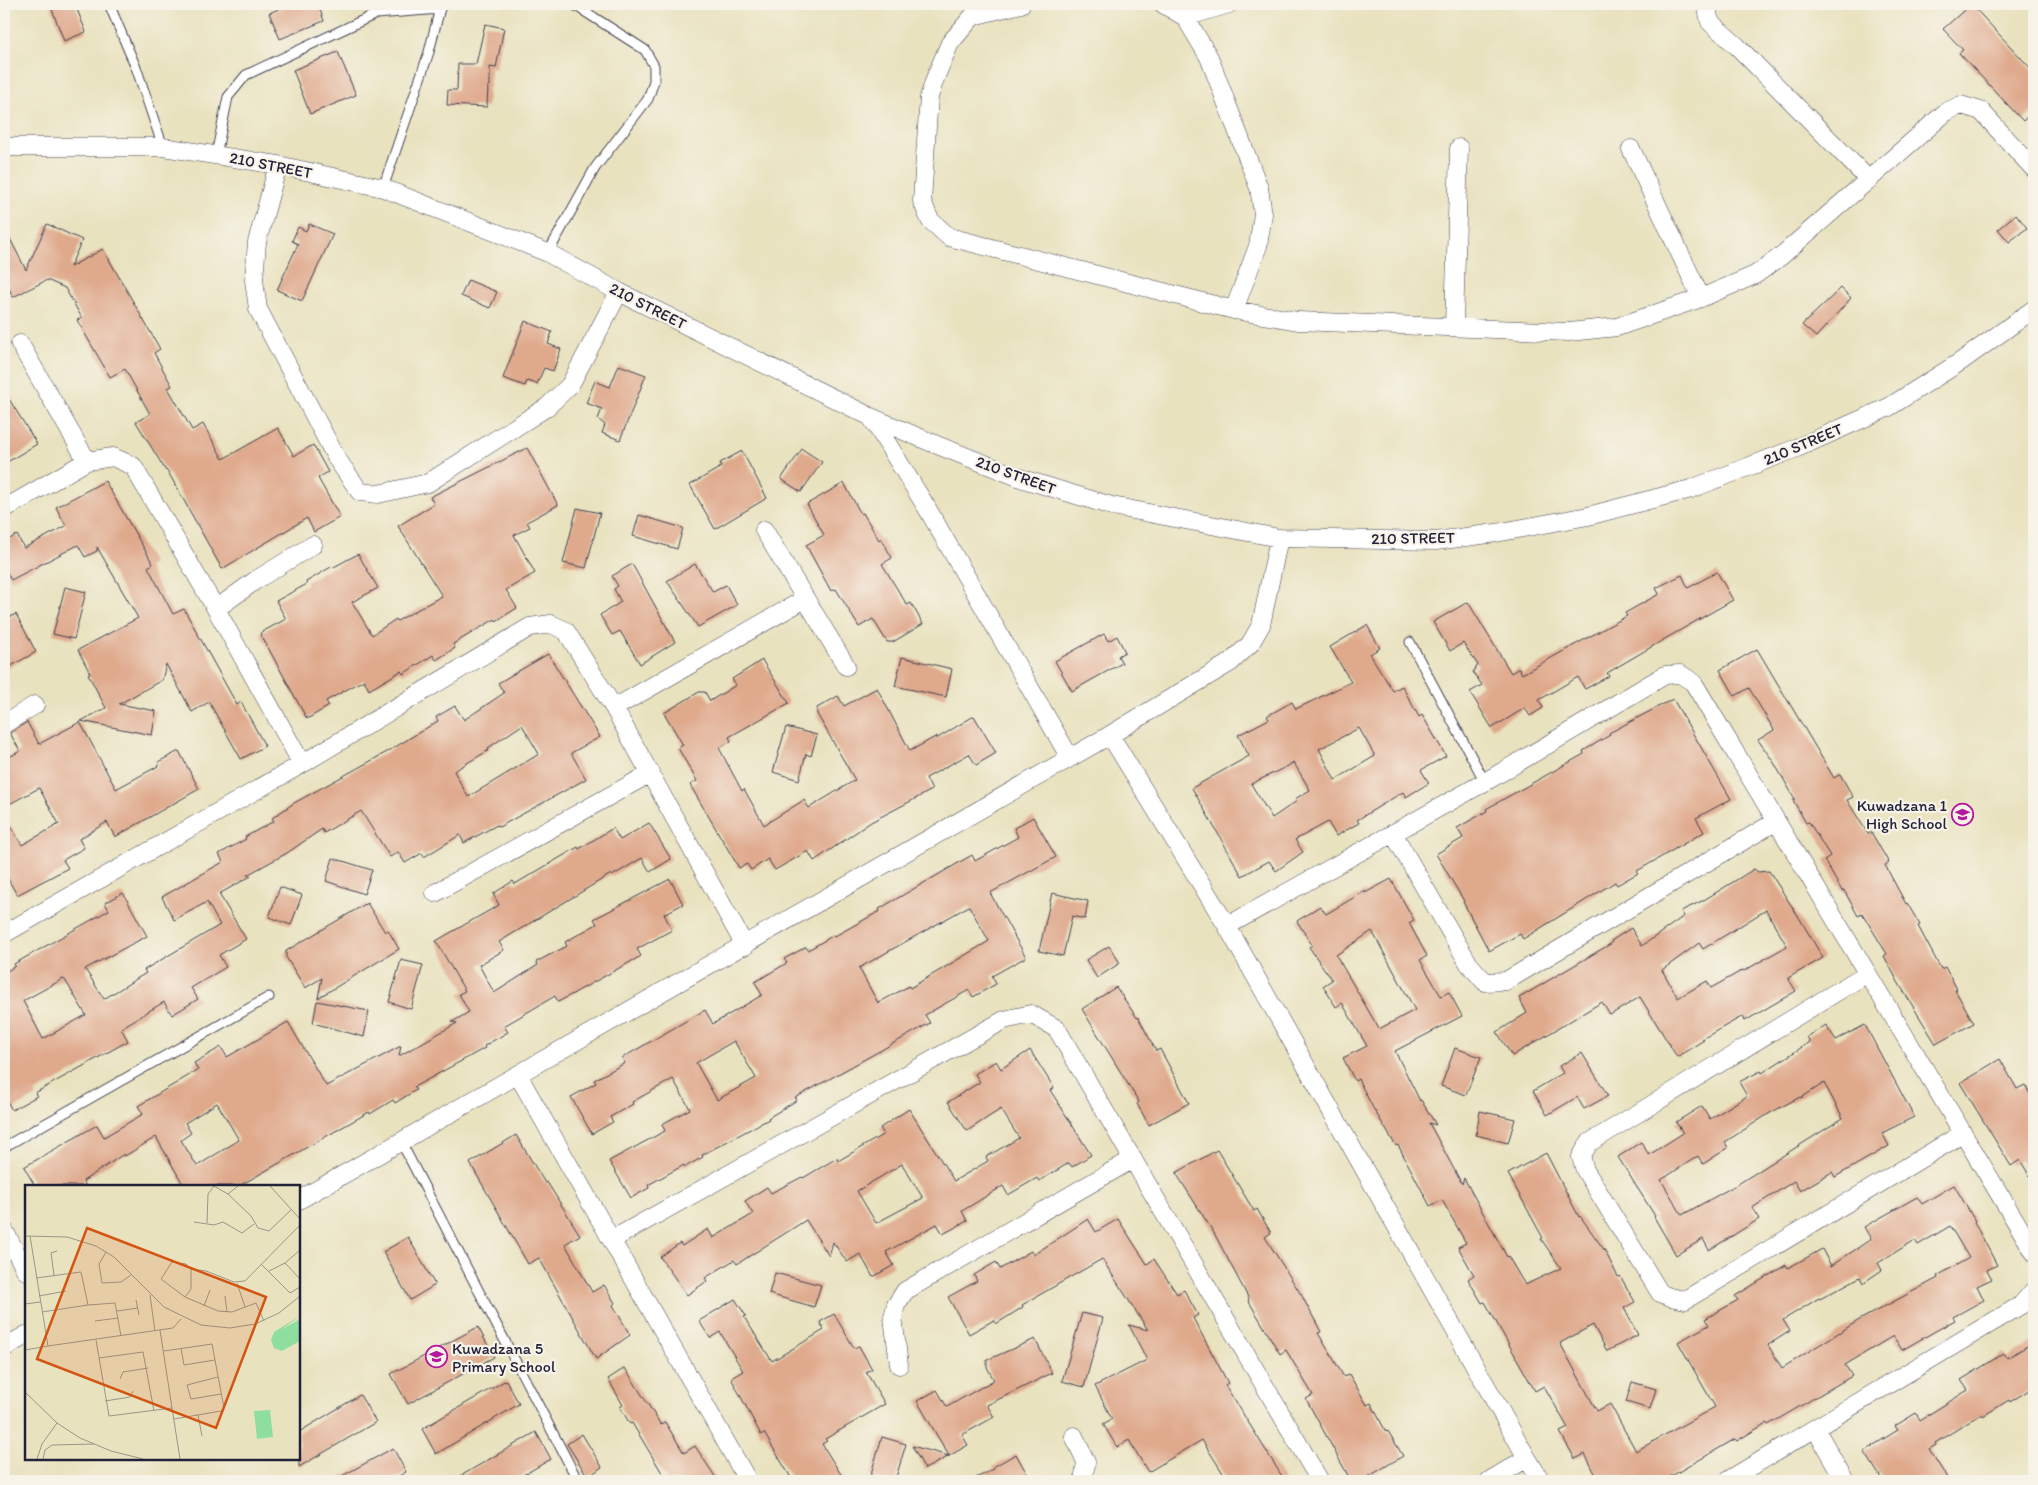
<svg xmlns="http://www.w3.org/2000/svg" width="2038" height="1485" font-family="Itim,sans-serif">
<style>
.building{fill:#dfa98c;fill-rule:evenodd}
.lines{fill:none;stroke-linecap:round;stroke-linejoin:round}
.lane-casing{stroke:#403f4f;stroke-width:11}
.street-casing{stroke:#403f4f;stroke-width:19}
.lane{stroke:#fff;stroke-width:9}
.street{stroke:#fff;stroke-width:18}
.labels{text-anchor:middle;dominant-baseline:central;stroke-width:4.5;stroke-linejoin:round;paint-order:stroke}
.street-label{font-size:16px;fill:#22223b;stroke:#f7f3e8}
.poi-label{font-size:16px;fill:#22223b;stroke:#f7f3e8;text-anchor:end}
.inset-road{fill:none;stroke:#99958a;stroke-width:1}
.view{fill:#d45411;fill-opacity:0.15;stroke:#d45411;stroke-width:2.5}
.inset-edge{fill:none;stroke:#22223b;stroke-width:2.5}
</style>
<rect width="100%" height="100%" fill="#f7f3e8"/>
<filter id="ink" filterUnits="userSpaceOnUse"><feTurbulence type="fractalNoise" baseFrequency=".02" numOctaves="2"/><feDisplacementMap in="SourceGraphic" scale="10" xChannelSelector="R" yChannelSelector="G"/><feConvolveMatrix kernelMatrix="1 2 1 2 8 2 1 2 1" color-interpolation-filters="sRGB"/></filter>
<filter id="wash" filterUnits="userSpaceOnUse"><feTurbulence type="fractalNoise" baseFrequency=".0096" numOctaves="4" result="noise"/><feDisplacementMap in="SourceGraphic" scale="20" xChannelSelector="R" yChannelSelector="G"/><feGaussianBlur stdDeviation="1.12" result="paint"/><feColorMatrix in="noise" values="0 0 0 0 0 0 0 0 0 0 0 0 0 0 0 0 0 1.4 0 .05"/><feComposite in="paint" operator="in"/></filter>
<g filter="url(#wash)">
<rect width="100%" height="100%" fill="#e9e2bf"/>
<g id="blocks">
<path class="building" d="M50,4H75L86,32L64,41Z
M291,4H318L324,21L280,39L269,13Z
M1971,4L2034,72V110L2023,121L1959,53L1963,50L1943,29Z
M485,24L504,28L496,68L490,67V86H488L487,107L447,105L448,90H457L458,64H476Z
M338,52L356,95L310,114L293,70Z
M2016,214L2027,228L2009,242L1998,229Z
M47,224L82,240L70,267L103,249L160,349L154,353L172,386L168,388L192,430L203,424L223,459L278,428L294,456L313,445L328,472L318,478L340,517L314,532L307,518L222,569L167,470L166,471L136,422L150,414L125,369L110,377L77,320L82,318L65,288L47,280L13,297L4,277V227L26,270Z
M309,224L333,234L302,301L277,290L298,244L292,241L298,227L306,231Z
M468,280L497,292L490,308L461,296Z
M1841,288L1851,298L1816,337L1802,325Z
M525,321L552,332L548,344L561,349L553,371L544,368L537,384L527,381L525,386L503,378Z
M619,365L646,375L620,440L602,433L605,425L598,419L602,409L586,403L595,381L610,387Z
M4,391L37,444L4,464Z
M527,448L558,505L527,522L530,527L514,535L535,573L506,590L517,608L496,621L495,619L453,644L455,648L436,660L433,655L403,674L401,671L369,690L364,680L326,701L329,706L307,719L260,633L286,619L276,601L307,584L306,582L331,567L332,568L358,554L378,588L352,602L372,635L396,619L397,621L442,596L398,526L434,504L430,497Z
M802,449L822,462L801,492L781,479Z
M742,451L767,498L715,529L690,485L721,467L720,463Z
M105,481L153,564L148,567L173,614L184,609L237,705L241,702L265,746L241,759L209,702L192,712L166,664L162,680L119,704L156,711L152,735L81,721L106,708L88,674L90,673L78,650L138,618L97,547V551L85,557L78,545L11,580L4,567V542L17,535L24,548L66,526L56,507Z
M844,483L861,514L863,513L879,540L881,538L892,558L882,564L907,605L911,603L923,624L893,642H887L873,619L859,627L836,589L831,591L806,545L824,535L807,504Z
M577,508L600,513L586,568L563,563Z
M639,515L683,528L677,549L633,536Z
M632,564L675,642L640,664L620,631L612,635L600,615L621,602L614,589L618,586L612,576Z
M695,564L713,592L726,585L737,605L698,627L667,581Z
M1717,572L1733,600L1670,636L1607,673L1609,676L1585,689L1578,677L1539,700L1543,708L1530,716L1525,708L1492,728L1470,692L1482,685L1473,672L1478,665L1463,643L1450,651L1433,622L1468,602L1511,673L1519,668L1522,674L1627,616L1625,613L1659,594L1656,588L1682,575L1688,588Z
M65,587L86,592L74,639L53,634Z
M16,614L36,652L4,670V620Z
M1367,625L1380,648L1370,654L1393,691L1402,686L1419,717L1422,715L1446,756L1421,770L1429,783L1406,797L1403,792L1357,820L1359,823L1336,836L1328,822L1295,840L1303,852L1276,871L1269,861L1242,876L1192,788L1249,756L1238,735L1269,719L1267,716L1292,702L1296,709L1351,682L1330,647ZM1359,728L1375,756L1335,780L1319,749ZM1294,763L1310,790L1295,799L1297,801L1272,818L1251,784Z
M1104,634L1108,641L1117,636L1125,652L1118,656L1122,663L1072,691L1055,661Z
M1757,649L1834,778L1840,774L1853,797L1847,800L1868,834L1871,832L1889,863L1885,865L1906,904L1907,903L1920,925L1918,926L1941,969L1945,967L1957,989L1955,990L1974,1023L1936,1044L1898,982L1884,956L1887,954L1862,913L1858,916L1844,890L1842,891L1824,860L1830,856L1809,822L1806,823L1793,800L1795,799L1773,761L1758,740L1774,730L1749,688L1735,696L1720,670Z
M548,654L600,737L571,753L586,779L499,827L497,825L464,843L460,835L424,857L422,853L405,863L398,852L390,857L361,811L324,833L322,829L287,853L247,875L251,876L219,894L246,939L219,955L226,967L191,988L198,999L172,1015L164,1002L121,1028L128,1041L35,1093L37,1096L12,1110L4,1096V973L15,966L14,964L109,910L105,903L123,893L147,936L85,969L104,999L146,973L144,970L220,925L207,902L174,920L162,897L223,862L219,854L246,839L245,837L274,821L272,818L294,803L387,752L438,721L436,717L455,706L464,720L504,693L498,683ZM522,725L539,754L468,797L454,771L489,750L488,748ZM63,979L65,980L86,1015L43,1039L23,1001Z
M902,657L952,669L946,697L895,686Z
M762,660L789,703L729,737L731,741L719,748L742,791L744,789L764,825L804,800L809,808L855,780L817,714V708L838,696L844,706L877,688L910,751L937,736L936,739L974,716L996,753L976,765L969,754L926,778L932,790L871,822L814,861L808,851L775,870L768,859L751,870L747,864L739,868L690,785L697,781L678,748L683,745L664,713L699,692H705L710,701L736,685L732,679Z
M1673,699L1731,799L1696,818L1704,832L1637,871L1638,873L1617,885L1615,882L1523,939L1520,934L1489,951L1463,902L1464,901L1436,854L1463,838L1457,828L1487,811L1486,809L1584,754L1583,751L1610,735L1609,733Z
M27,722L39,744L80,722L116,789L160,765L158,762L179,751L199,789L115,837L107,822L79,839L84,848L63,860L68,868L17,895L4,872V815L22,845L59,824L39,788L4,807V760L20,751L10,733Z
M786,727L817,735L811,756L806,754L799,780L773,772Z
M1033,817L1056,857L990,893L1026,957L992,976L996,984L973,997L969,990L925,1015L930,1023L795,1098L797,1100L768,1118L769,1119L702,1155L703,1157L685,1167L684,1165L648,1185L649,1188L631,1198L609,1161L665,1131L662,1124L690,1109L673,1079L632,1102L633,1104L610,1117L613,1122L592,1134L571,1097L596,1083L594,1080L625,1063L622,1058L705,1010L713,1024L762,995L755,982L787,963L784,959L806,947L808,950L834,935L835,936L880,911L879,909L972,855L975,861L1018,837L1014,828ZM969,906L989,941L910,988L909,986L878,1003L859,968ZM734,1041L756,1078L717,1100L696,1063Z
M649,823L671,859L650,872L642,858L612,876L611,874L499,942L504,950L479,965L494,993L538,965L536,962L567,946L565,942L597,924L594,919L670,879L683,904L664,914L672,930L637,949L641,956L558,1002L555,996L504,1026L508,1032L484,1046L485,1048L414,1087L416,1090L395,1103L393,1100L370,1114L369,1112L239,1186H184L156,1137L125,1156L124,1154L83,1181L86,1186H35L24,1167L97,1125L104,1137L143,1114L138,1106L198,1070L194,1063L221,1047L227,1057L288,1022L326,1086L401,1046L399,1056L457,1023L452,1022L469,1012L459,994L465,991L436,941L499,905L493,894L513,881L515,884L578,847L579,849L613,828L620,840ZM217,1103L239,1140L197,1166L181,1140L191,1133L185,1123Z
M333,858L372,870L364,894L326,881Z
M1754,869L1758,872L1769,871L1800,919L1823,958L1788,978L1796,991L1745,1021L1743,1016L1702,1039L1704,1040L1677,1057L1640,997L1610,1015L1602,1002L1512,1056L1497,1032L1527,1013L1519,998L1612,943L1611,941L1631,928L1642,946L1684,916L1681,911L1704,900ZM1766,910L1787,946L1744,971L1743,970L1711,988L1707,981L1678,998L1662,970L1699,943L1703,949Z
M1391,879L1414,920L1409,923L1427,956L1420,960L1441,996L1449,992L1462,1016L1395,1051L1420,1101L1421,1100L1436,1125L1429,1123L1462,1184L1464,1178L1507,1257L1508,1256L1525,1285L1561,1268L1541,1239L1543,1238L1508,1174L1546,1153L1579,1217L1580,1216L1605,1251L1618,1277L1620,1276L1635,1302L1624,1308L1638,1335L1607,1351L1593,1325L1560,1343L1597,1411L1610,1404L1636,1451L1715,1407L1678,1342L1709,1325L1705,1319L1738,1300L1735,1296L1786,1265L1788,1268L1822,1249L1831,1266L1871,1239L1864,1227L1917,1197L1922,1204L1954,1185L1975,1221L1974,1222L1997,1265L1987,1270L1992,1279L1977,1286L1984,1300L1953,1317L1955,1320L1902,1350L1893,1336L1845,1365L1852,1376L1768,1425L1766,1423L1737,1441L1735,1439L1663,1481H1599L1585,1454L1575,1459L1560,1432L1568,1428L1544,1386L1535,1391L1485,1302L1482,1303L1468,1279L1474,1275L1458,1247L1466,1243L1442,1200L1430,1206L1398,1145L1396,1146L1373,1108L1358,1079L1355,1081L1343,1058L1367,1046L1342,1003L1336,1007L1323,986L1332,980L1309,947L1312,945L1297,921L1320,906L1326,914L1365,891V893ZM1372,931L1415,1010L1379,1029L1336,955ZM1950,1226L1969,1258L1937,1276L1938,1278L1861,1319L1782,1368L1768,1345L1790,1331L1783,1320L1819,1298L1820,1299L1860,1277L1863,1283L1882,1270L1878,1263L1915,1240L1918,1245Z
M280,887L302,895L291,925L269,917Z
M1052,893L1088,901L1085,919L1072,916L1063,956L1039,951Z
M367,903L385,932L388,930L399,949L318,998L322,978L305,988L286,957V951Z
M1109,946L1120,963L1097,978L1086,960Z
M401,960L423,965L411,1009L389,1002Z
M1116,987L1137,1018L1138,1017L1156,1051L1160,1049L1189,1103L1149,1125L1137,1104L1139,1102L1082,1009Z
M317,1001L369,1011L364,1037L313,1023Z
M1826,1025L1836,1040L1865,1025L1914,1117L1882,1133L1889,1146L1835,1177L1832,1172L1800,1191L1794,1181L1752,1208L1759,1219L1729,1238L1709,1250L1703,1239L1676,1255L1654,1217L1655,1216L1618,1157L1641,1142L1649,1155L1683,1133L1676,1122L1702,1106L1710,1119L1747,1096L1739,1082L1761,1071L1762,1073L1810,1042L1807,1037ZM1824,1083L1843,1118L1738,1184L1682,1215L1661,1180L1698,1156L1703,1164L1728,1148L1725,1142L1770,1113L1800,1097L1801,1098Z
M1455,1048L1481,1057L1466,1095L1441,1086Z
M1030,1050L1054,1088L1050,1090L1091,1155L1072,1167L1069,1163L1039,1181L1037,1178L1008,1195L1003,1186L962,1211L967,1221L943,1234L937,1224L886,1252L894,1265L873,1277L860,1254L847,1262L833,1242L829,1256L806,1220L737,1264L734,1260L705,1278L707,1281L687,1295L660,1257L680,1243L682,1246L708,1229L713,1238L753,1214L745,1201L767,1187L771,1193L802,1177L803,1178L837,1158L838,1161L884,1134L880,1128L909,1109L954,1181L988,1161L986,1157L1019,1138L1001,1109L967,1131L948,1102L980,1082L975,1074L996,1061L1001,1069ZM902,1164L923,1198L876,1223L857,1191Z
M1582,1053L1608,1096L1584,1109L1577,1097L1547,1115L1533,1091L1563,1073L1559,1066Z
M2000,1059L2017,1089L2025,1085L2034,1101V1183L2020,1160L2011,1166L1960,1083Z
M1480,1111L1515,1119L1508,1143L1476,1135Z
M516,1135L545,1183L547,1182L580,1235L565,1244L592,1292L604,1285L615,1303L613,1305L630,1335L596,1359L539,1258L528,1264L470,1163Z
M1217,1150L1254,1211L1257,1209L1271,1233L1265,1237L1302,1296L1321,1332L1318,1333L1344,1377L1349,1374L1367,1405L1371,1403L1386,1432L1388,1431L1403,1456L1361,1481H1351L1306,1399L1313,1395L1286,1350L1280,1354L1248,1300L1249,1299L1214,1233L1176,1173Z
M1088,1219L1096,1232L1118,1219L1147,1264L1154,1259L1177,1294L1184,1290L1198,1315L1193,1318L1228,1383L1225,1385L1285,1481H1228L1202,1440L1148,1472L1129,1440L1117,1447L1103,1424L1112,1419L1095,1386L1147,1360L1129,1325L1148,1330L1102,1259L1022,1305L1023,1307L996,1324L994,1320L969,1334L948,1297L977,1281L974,1275L996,1262L1000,1269L1031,1251L1033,1255Z
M408,1237L435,1285L410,1300L383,1252Z
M775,1273L821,1285L814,1307L769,1294Z
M735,1299L746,1316L744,1317L772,1361L824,1330L820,1322L834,1314L854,1348L859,1346L872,1369L866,1372L885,1404L825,1439L827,1441L822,1444L845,1481H793L764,1433L761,1435L731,1378L743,1371L720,1332L710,1338L699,1321Z
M1082,1313L1103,1318L1084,1387L1062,1381Z
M478,1327L494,1357L408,1404L391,1374Z
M1035,1339L1052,1373L987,1405L994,1417L962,1435L968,1445L949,1456L917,1401L937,1390L947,1407L994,1380L987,1367V1360Z
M2034,1342V1387L2010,1402L2009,1400L1983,1416L1982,1414L1935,1443L1936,1445L1929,1449L1949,1481H1883L1864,1451L1898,1430L1895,1426L1916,1413L1920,1420L1968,1390L1961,1380L2004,1353L2007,1358Z
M625,1368L661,1425L665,1422L684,1453L695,1446L718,1481H667L632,1423L630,1424L620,1407L623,1405L608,1379Z
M506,1380L519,1404L436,1454L422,1429Z
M1632,1382L1656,1389L1650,1409L1626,1402Z
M360,1395L376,1422L299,1467V1432Z
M536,1432L551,1459L513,1481H452Z
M582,1434L602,1467L588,1477L567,1444Z
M882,1437L906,1444L895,1481H886L870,1477Z
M912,1446L949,1456L925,1469Z
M393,1448L406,1472L390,1481H333Z
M1016,1454L1031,1481H970L994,1469L993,1467Z"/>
</g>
</g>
<g filter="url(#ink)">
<use href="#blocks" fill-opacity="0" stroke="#403f4f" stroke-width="1"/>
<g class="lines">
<defs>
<path id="lane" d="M109,4L137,70L163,147
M216,155L228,97L246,75L376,14L440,9
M383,188L429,52L441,4
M548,253L595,168L648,99L654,81V66L645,50L573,4
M1410,642L1485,782
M401,1142L578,1481
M4,1147L269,997"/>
<path id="street" d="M1021,4L973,16L950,43L936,76L929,97L922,201L930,220L949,237L1234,310L1298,321L1569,332L1617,327L1701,298L1755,275L1780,257L1946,112L1961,105L1981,111L2034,169
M1163,4L1185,17L1209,57L1259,188L1263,214L1258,246L1234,310
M1706,4L1710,22L1738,47L1868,179
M1185,17L1229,4
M4,147H163L278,165L383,188L548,253L619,292L871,417L937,445L1023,479L1112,506L1279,538L1436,541L1496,533L1588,516L1691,489L1797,448L1889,407L1960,362L2034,309
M1631,149L1701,298
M278,165L257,242L254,280L258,309L337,459L360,492L378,494L428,483L547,407L570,385L619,292
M1454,326L1459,148
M20,344L87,461
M871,417L927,508L1070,758
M4,509L87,461L113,457L133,466L216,609L302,764L530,627L551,624L566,631L614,708L745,946
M764,530L846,666
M216,609L256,580L313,545
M614,708L805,599
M4,724L35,705
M1110,735L1227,926L1527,1458
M1393,833L1469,964L1485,982L1506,981L1775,822
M435,893L651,773
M1227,926L1485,782L1665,675L1680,674L1693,682L2034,1252
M4,934L302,764
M1866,974L1589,1143L1581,1157L1585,1170L1660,1293L1670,1297L1685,1300L1962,1134
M518,1075L748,1481
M299,1200L1110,735L1231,662L1250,644L1261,625L1279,538
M4,1230L26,1271
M613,1239L1004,1020L1031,1014L1057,1029L1320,1481
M4,1348L26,1335
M899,1365L893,1317L896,1305L905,1291L1133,1159
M1815,1428L1845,1481
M1074,1436L1086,1462L1083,1481
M1489,1481L1527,1458L1541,1481
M1727,1481L2021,1305L2034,1290"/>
</defs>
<use href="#lane" class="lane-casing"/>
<use href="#street" class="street-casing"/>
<use href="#lane" class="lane"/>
<use href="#street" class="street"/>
</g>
</g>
<defs>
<symbol id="school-ring" viewBox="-11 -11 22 22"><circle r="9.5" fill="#f7f3e8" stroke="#b5179e" stroke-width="1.5"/><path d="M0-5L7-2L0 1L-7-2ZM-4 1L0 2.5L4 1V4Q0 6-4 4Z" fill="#b5179e"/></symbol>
</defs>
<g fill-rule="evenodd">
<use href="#school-ring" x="1950" y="802" width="25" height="25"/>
<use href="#school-ring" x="424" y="1344" width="25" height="25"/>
</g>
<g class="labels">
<g class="street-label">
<text transform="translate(271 165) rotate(11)">210 STREET</text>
<text transform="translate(648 306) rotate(27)">210 STREET</text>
<text transform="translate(1803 444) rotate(-23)">210 STREET</text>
<text transform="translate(1016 475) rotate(20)">210 STREET</text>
<text transform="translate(1413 538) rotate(-1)">210 STREET</text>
</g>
<g class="poi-label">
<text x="1947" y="805">Kuwadzana 1<tspan x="1947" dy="18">High School</tspan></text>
<text x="452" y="1348" text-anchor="start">Kuwadzana 5<tspan x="452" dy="18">Primary School</tspan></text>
</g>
</g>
<g transform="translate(25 1185)">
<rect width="275" height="275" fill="#e9e2bf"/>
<path d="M275,131L256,145L275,134V156L257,166L249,163L246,155L249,147ZM245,225L248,252L232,254L229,226Z" fill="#8edf9f"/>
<path class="inset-road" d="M189,1L203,9M213,1L203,9L226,31L233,43L244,46L266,25M245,1L275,34M169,37L189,40L198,37L217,48L229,39M182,38L183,9L189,1M0,51L42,52L71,61L89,72L139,122L176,140L205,143L230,139L254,128L275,111M5,51L23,161L148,143L156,134M275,65L260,78L275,94M81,67L74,79L77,98L96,97L106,90M236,79L265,108L275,102M166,84L181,86L209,97L220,96L275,40M244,86L260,78M29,90L26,68L32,66M11,93L56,87L63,120L90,118L96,151M212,98L220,122M125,110L130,146M14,111L41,106M200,111L202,127M160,112L166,104V84L161,79L147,77L136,94L160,112L193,126L207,127L231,118L239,136M111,115L114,130M0,119L15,117M179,121L185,105M92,126L113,123M17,127L63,120M70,136L93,133M135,145L147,223M71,155L84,231L147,223L155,274M156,163L159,180L190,175M0,165L23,161M139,166L187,159L199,223L196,226L149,234M74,173L118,167L129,226M193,192L162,200L166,214L196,209M95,194L98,187L123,183M0,207L32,238L55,253L86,266L118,274M80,216L105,212L108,206M173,230L177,251M12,274L17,259L32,238M18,274L20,265L27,260L69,259"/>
<path class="view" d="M62,43L241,112L191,243L12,174Z"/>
<rect width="275" height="275" class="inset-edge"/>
</g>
<rect width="2038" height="1485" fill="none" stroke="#f7f3e8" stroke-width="20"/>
</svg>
